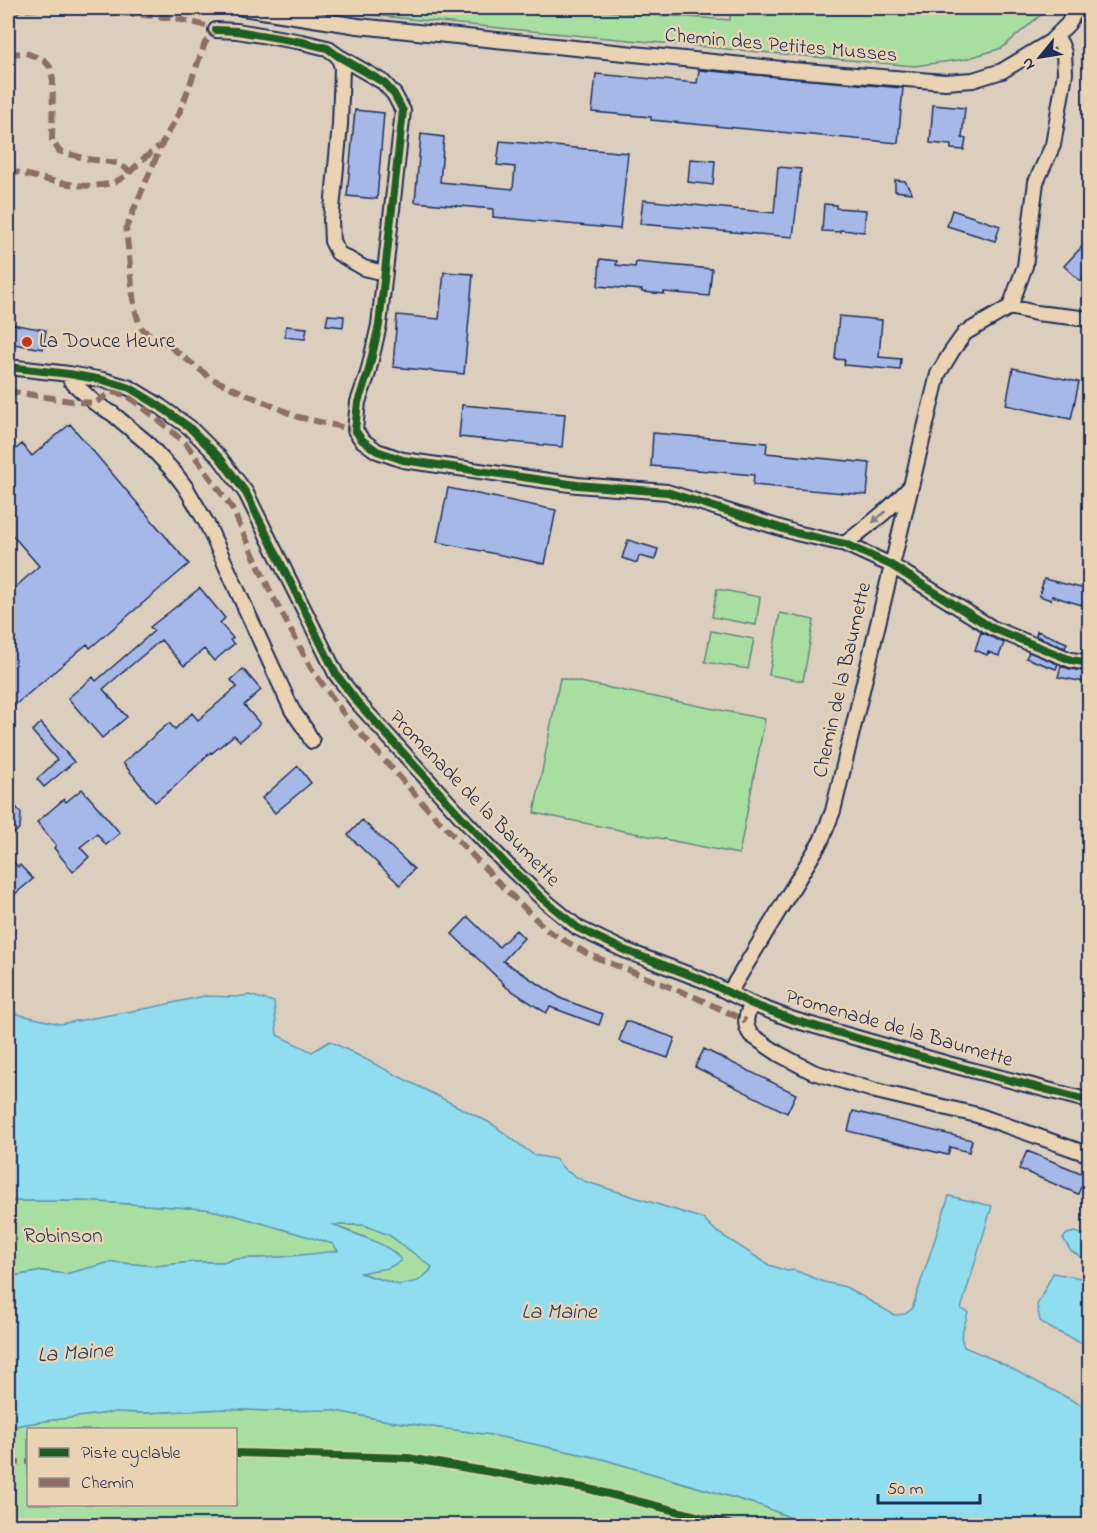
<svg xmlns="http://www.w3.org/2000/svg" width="1097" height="1533" font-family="'Indie Flower',sans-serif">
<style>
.green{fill:#a9dea1;stroke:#628680;stroke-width:1.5;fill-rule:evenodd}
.water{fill:#8fddee;stroke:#6197b4;stroke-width:1.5;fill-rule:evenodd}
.building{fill:#a6b8e7;stroke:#1b2f5e;stroke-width:1.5}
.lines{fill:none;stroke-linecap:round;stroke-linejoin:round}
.minor-casing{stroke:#1b2f5e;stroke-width:18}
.minor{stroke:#ead3b3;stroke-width:14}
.quiet{stroke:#8d6e63;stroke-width:6;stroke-dasharray:12 6;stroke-linecap:butt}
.cycleway-casing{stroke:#ead3b3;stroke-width:11}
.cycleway{stroke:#1b5e20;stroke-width:8}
.oneway{fill:#828188}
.poi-dot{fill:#c8321e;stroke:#ead3b3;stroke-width:2}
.labels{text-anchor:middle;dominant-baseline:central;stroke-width:5;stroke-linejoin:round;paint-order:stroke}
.street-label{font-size:21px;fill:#1b2f5e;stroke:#ead3b3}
.poi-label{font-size:21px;fill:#1b2f5e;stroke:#ead3b3;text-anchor:start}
.park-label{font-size:21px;fill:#294065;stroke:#ead3b3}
.water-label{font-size:22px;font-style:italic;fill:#27406c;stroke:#ead3b3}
</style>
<rect width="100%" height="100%" fill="#dccebd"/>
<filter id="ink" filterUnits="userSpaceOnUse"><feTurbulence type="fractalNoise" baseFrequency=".0167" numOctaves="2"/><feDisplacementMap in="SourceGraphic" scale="12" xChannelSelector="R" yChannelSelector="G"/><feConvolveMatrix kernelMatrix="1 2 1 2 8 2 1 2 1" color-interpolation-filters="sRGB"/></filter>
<g filter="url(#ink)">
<path class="green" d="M317,8H562L730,20V8H1046L1044,12L1002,48L966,59L914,66L520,30L361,14Z
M717,589L760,597L756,625L712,617Z
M780,613L814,620L803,681L769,675Z
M711,631L754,639L748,669L705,662Z
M560,678L765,719L739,854L534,813Z
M8,1201H84L206,1209L234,1215L334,1244L339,1252L282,1257L234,1259L226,1262H193L156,1266L111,1262L66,1274L43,1271L8,1277Z
M331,1225H364L389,1235L432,1266L430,1271L417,1282L399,1285L357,1272L388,1268L400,1261C394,1245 348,1231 331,1225Z
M224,1409L268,1411L331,1410L389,1421L492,1435L599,1458L762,1506L809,1525L8,1526V1427L45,1421L116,1412L144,1413ZM28,1430H236V1504H28Z"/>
<path class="water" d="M249,995L274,1002L277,1035L312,1052L330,1041L492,1124L534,1155L555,1159L566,1171L584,1181L704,1219L717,1232L769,1265L787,1271L794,1270L824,1282L846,1287L894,1315L905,1314L912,1309L949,1196L992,1206L961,1309L968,1312L961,1337L964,1347L995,1360L1089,1409V1525H809L762,1506L599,1458L492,1435L389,1421L331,1410L268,1411L224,1409L144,1413L116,1412L45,1421L8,1427V1277L43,1271L66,1274L111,1262L156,1266L193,1262H226L234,1259L282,1257L338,1251L333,1244L234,1215L206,1209L84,1201H8V1012L60,1024L154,1007L204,996L236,997ZM334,1225H364L389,1235L432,1267L430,1271L418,1281L399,1285L359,1273L388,1268L401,1261C393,1243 349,1234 334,1225Z
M1075,1232L1089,1236V1347L1052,1329L1040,1321L1037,1305L1053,1273L1081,1278L1087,1269L1082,1258L1070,1250L1063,1238L1067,1234Z"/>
<path class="building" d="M699,70L903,88L898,143L651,120V117L592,112L596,74L697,83Z
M933,105L965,108L962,138L966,139L964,150L951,149V145L930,143Z
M355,110L384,113L377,199L347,196Z
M421,134L444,137L440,182L513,189L515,167L497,165L500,141L628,153L620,229L493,217V209L415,202Z
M690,159L715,161L713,185L688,182Z
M778,167L801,169L793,237L640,224L643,200L774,213Z
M895,180L905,181L912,193L895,191Z
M824,204L836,205V208L866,210L864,232L840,230V232L822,231Z
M952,210L1000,226L995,241L947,226Z
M1089,239V272L1080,281L1064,266Z
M600,259L617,261L616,265L635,267L636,262L712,269L709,296L664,292V294L642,292V290L598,286Z
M444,272L473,274L464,374L393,367L397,315L439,319Z
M328,315L344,316L343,327L326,325Z
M839,316L882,320L879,357L901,359L900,370L844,365L845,360L835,359Z
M11,324L46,330L43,349L8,343V330L10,331Z
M286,326L307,328L305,339L285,337Z
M1013,368L1079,382L1071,419L1006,405Z
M462,405L565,414L562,447L459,437Z
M70,424L189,564L90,648L87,644L8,711V594L39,566L8,530V456L22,444L32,456Z
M653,433L767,443L766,453L870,463L867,495L753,485L754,475L651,466Z
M448,488L556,510L545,564L437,542Z
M628,540L658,549L655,560L639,556L637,563L622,558Z
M1044,579L1086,589L1082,605L1052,596L1051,600L1039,596Z
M200,588L225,618L220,623L233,638L230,640L234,644L214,661L204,649L184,666L161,640L103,689L127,717L102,738L68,698L93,677L96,681L154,631L150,627Z
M1037,631L1067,643L1065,648L1036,636Z
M981,632L1004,643L999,656L988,652L987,655L975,650Z
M1029,652L1058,664L1056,669L1026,658Z
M1061,666L1070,669L1089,672V683L1058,677Z
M243,669L261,690L244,705L260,724L240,741L234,735L212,753L211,752L172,789L155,802L123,763L169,723L175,729L192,713L198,720L237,687L231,680Z
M41,723L74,762L44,787L37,779L57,760L32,731Z
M298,766L311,783L275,813L262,798Z
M82,789L120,833L106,845L97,834L80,847L89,857L73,872L54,848L56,845L37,822L64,799L66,802Z
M8,797L21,813L20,828L8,839Z
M362,820L414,869L400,885L348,835Z
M8,856L18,867L20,865L33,879L15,894L8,885Z
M468,917L499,947L516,930L524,938L503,961L562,999L603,1014L599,1025L550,1007L546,1013L503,985L504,984L452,934Z
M626,1021L675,1038L668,1058L619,1041Z
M704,1049L796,1094L787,1113L695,1067Z
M853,1111L972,1140L969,1152L950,1147L948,1155L848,1131Z
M1027,1151L1086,1175L1078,1194L1019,1169Z"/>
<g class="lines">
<defs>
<path id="minor" d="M242,8L358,26L792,70L945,82L973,80L1002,71L1050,42L1068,24L1077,8
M216,30L237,31L302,42L327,48L338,56L383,82L394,94L403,111L379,325L368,373L358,402L355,430L362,440L377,451L403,460L577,485L667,492L796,533L845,544L891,565L992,628L1071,660L1090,663
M338,56L342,67L340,125L331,220L332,241L338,253L364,268L384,273
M1010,307L1036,313L1090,319
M8,367L69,374L103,380L130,388L158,405L189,427L220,458L246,493L336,674L358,703L466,822L507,865L544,900L578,928L624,950L703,980L752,1004L794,1020L948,1064L1090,1101
M69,374L71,381L95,403L113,414L145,441L174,472L186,488L207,524L292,710L306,730L312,741
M845,544C867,526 890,510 909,488
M729,993L821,841L833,811L938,374L952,351L965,333L1010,307L1025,266L1036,182L1053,145L1065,73L1064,53L1061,44L1056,37
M752,1004C746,1015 743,1024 751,1035L779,1054L813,1072L876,1091L977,1115L1090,1155"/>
</defs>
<use href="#minor" class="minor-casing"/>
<use href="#minor" class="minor"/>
<path class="quiet" d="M51,8C79,9 106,12 134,14C163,17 190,19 216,30L205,43L181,109L162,144L126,228L134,305L139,323L143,330L168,345L212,379L298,417L355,430
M8,11L49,8
M8,54L26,53L44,60L50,67L53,80L52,140L59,151L87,159L117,163L131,172
M8,170C38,177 88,194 117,181C127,176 134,168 142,160C148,155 154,151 160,146
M8,391L77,402L95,403L112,392L126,395L154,416L187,445L232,508L270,591L311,668L346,717L428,809L502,886L548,931L588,954L697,998L746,1021
M8,1463L28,1462"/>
<defs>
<path id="cycleway" d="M216,30L237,31L302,42L327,48L338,56L383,82L394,94L403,111L379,325L368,373L358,402L355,430L362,440L377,451L403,460L577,485L667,492L796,533L845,544L891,565L992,628L1071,660L1090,663
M8,367L69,374L103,380L130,388L158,405L189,427L220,458L246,493L336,674L358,703L466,822L507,865L544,900L578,928L624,950L703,980L752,1004L794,1020L948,1064L1090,1101
M236,1453L408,1458L585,1488L736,1526"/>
</defs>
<use href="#cycleway" class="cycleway-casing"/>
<use href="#cycleway" class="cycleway"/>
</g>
<defs><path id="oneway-solid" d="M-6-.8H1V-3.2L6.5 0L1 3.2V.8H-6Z" transform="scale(1.5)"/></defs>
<use class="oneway" href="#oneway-solid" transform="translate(879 517) rotate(139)"/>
</g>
<circle class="poi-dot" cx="27" cy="342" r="6"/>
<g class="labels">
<g class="street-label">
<text transform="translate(781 46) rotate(5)">Chemin des Petites Musses</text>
<text transform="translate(843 680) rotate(-77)">Chemin de la Baumette</text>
<text transform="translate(474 799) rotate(46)">Promenade de la Baumette</text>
<text transform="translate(899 1029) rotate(16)">Promenade de la Baumette</text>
</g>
<g class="poi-label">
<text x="39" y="342">La Douce Heure</text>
</g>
<g class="park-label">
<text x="63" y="1237">Robinson</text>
</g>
<g class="water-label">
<text x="559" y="1313">La Maine</text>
<text transform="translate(75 1354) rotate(-4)">La Maine</text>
</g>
</g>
<rect width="1097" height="1533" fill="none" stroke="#ead3b3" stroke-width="30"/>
<rect x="15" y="15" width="1067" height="1503" fill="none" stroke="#1b2f5e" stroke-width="2" filter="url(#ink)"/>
<rect x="27" y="1428" width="210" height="78" fill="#ead3b3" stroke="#979191" stroke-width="1.5"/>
<rect x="39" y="1448" width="30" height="9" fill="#1b5e20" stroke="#979191" stroke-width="1.5"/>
<text x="81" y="1458" font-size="18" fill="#1b2f5e">Piste cyclable</text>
<rect x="39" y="1478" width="30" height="9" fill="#8d6e63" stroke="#979191" stroke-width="1.5"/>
<text x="81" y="1488" font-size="18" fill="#1b2f5e">Chemin</text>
<g transform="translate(1040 57) rotate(240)" stroke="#ead3b3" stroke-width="4.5" paint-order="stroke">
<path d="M0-4.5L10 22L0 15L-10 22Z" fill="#1b2f5e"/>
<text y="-9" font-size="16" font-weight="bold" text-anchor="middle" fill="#1b2f5e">N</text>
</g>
<path d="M878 1494v9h102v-9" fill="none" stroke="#1b2f5e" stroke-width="3"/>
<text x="887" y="1494" font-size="18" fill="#1b2f5e" stroke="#ead3b3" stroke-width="4.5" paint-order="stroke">50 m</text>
</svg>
